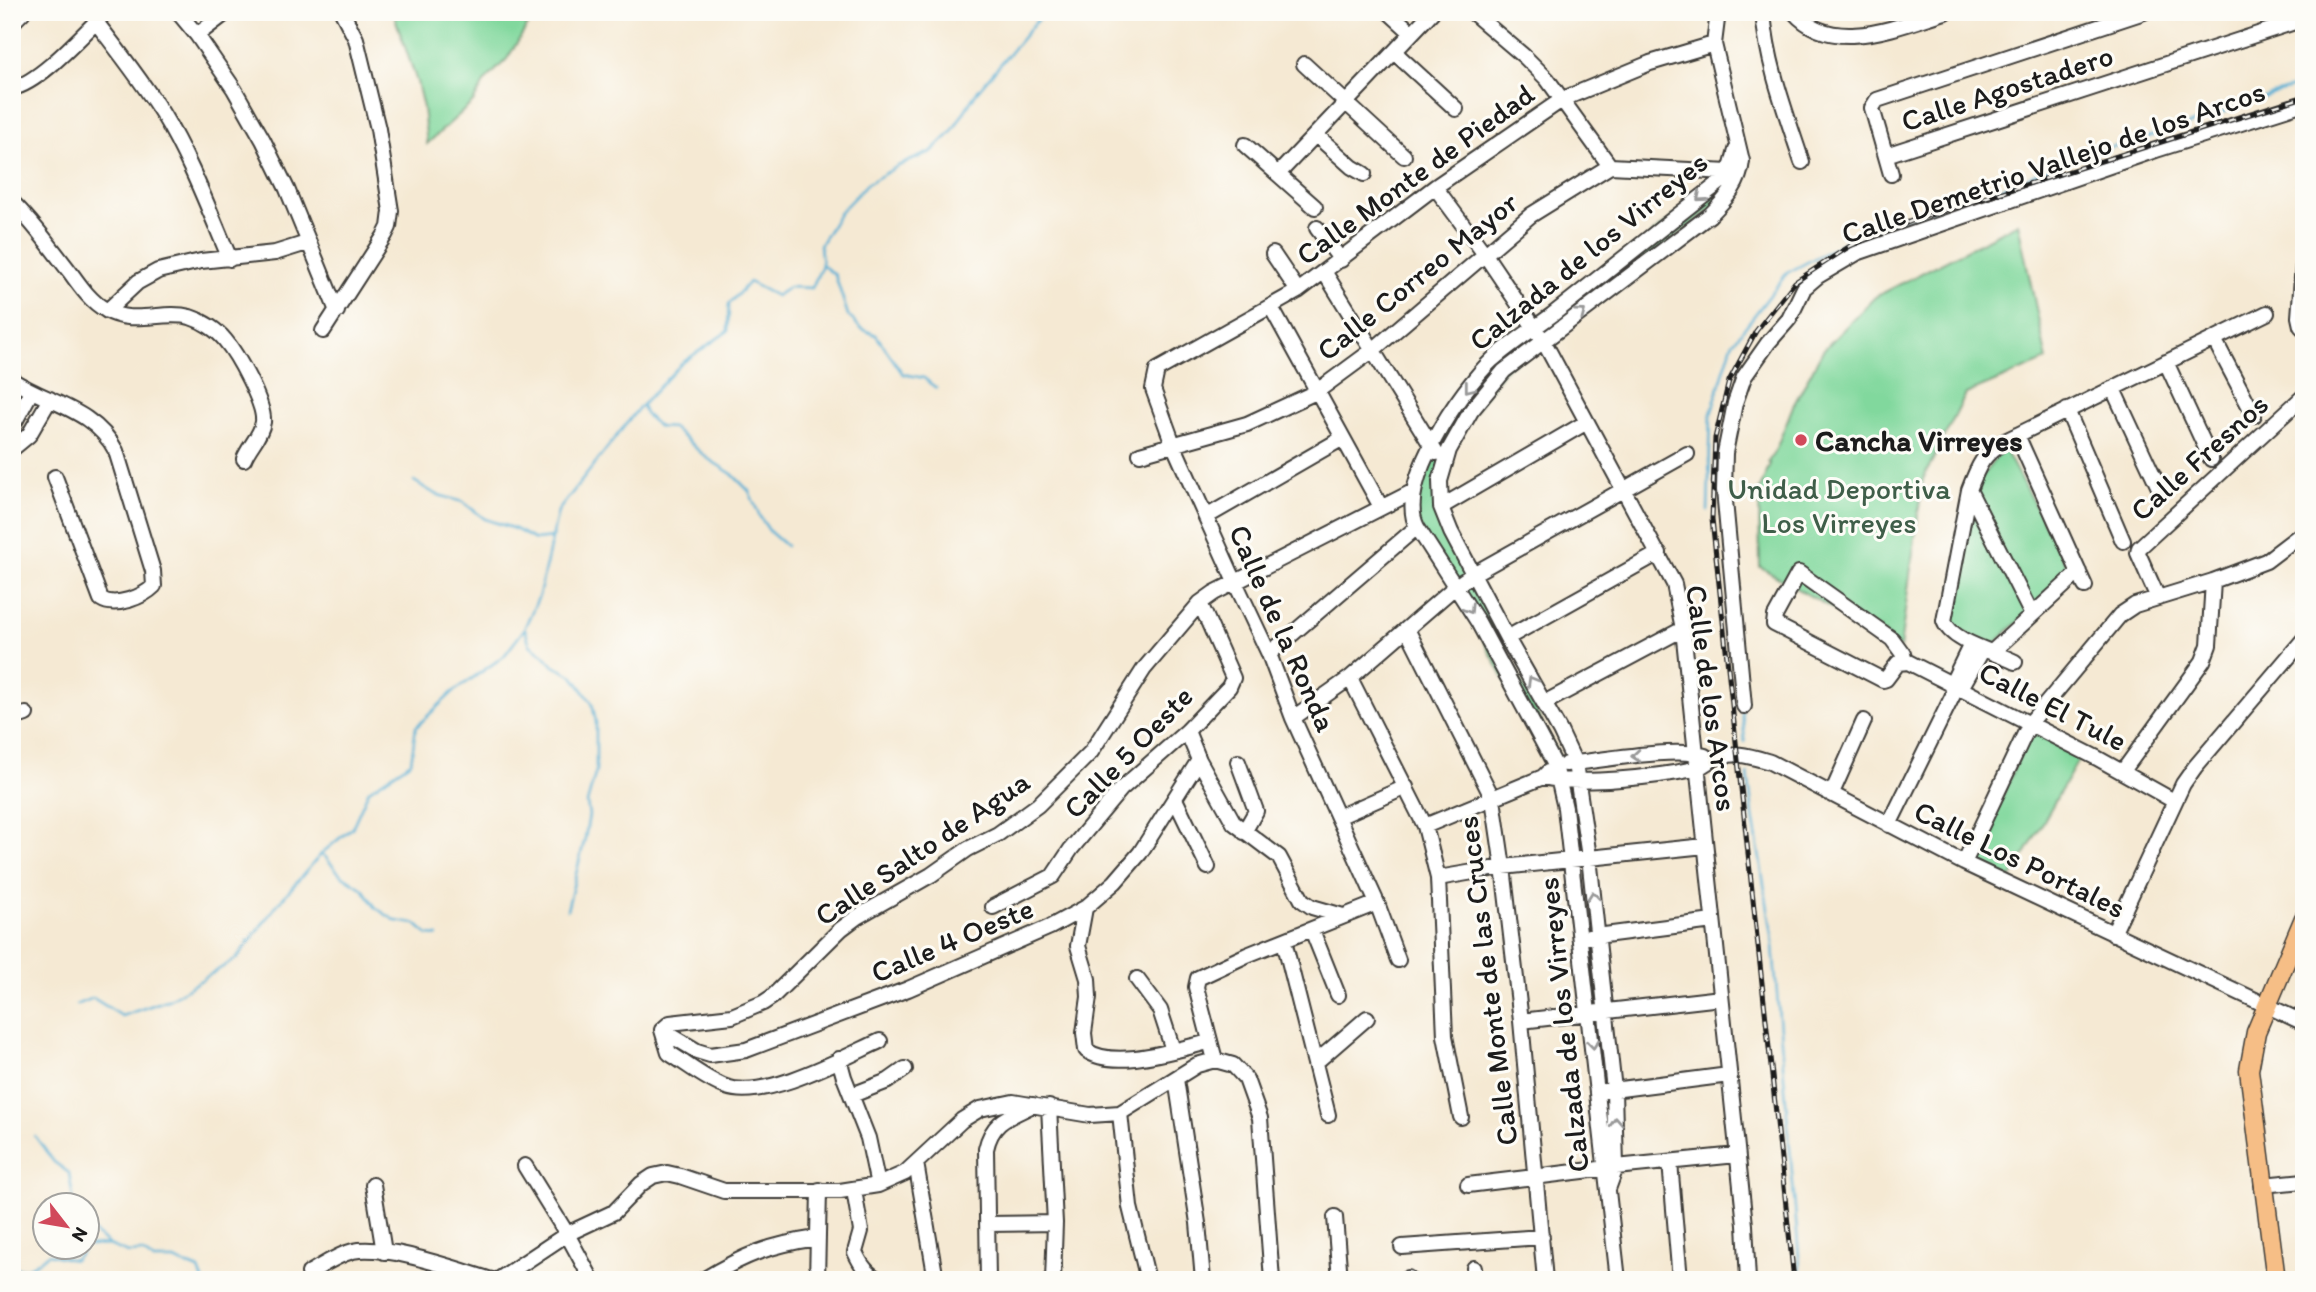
<svg xmlns="http://www.w3.org/2000/svg" width="2316" height="1292" font-family="Itim,sans-serif">
<style>
.green{fill:#81d89d;stroke:#4e7a5c;stroke-width:2}
.lines{fill:none;stroke-linecap:round;stroke-linejoin:round}
.stream{stroke:#57afd4;stroke-width:2.5}
.minor-casing{stroke:#3d3b37;stroke-width:18}
.major-casing{stroke:#3d3b37;stroke-width:21}
.minor{stroke:#fff;stroke-width:14}
.major{stroke:#f6be86;stroke-width:18}
.rail-casing{stroke:#1c1c1c;stroke-width:5}
.rail{stroke:#fdfcf7;stroke-width:2.5;stroke-dasharray:8;stroke-linecap:butt}
.oneway{stroke:#999}
.poi-dot{fill:#d1495b;stroke:#fdfcf7;stroke-width:2.5}
.labels{text-anchor:middle;dominant-baseline:central;stroke-width:6;stroke-linejoin:round;paint-order:stroke}
.street-label{font-size:30px;fill:#1c1c1c;stroke:#fdfcf7}
.poi-label{font-size:30px;font-weight:bold;fill:#1c1c1c;stroke:#fdfcf7;text-anchor:start}
.park-label{font-size:30px;fill:#3f5e49;stroke:#fdfcf7}
</style>
<rect width="100%" height="100%" fill="#fdfcf7"/>
<filter id="ink" filterUnits="userSpaceOnUse"><feTurbulence type="fractalNoise" baseFrequency=".0143" numOctaves="2"/><feDisplacementMap in="SourceGraphic" scale="14" xChannelSelector="R" yChannelSelector="G"/><feConvolveMatrix kernelMatrix="1 2 1 2 8 2 1 2 1" color-interpolation-filters="sRGB"/></filter>
<filter id="wash" filterUnits="userSpaceOnUse"><feTurbulence type="fractalNoise" baseFrequency=".00686" numOctaves="4" result="noise"/><feDisplacementMap in="SourceGraphic" scale="28" xChannelSelector="R" yChannelSelector="G"/><feGaussianBlur stdDeviation="1.57" result="paint"/><feColorMatrix in="noise" values="0 0 0 0 0 0 0 0 0 0 0 0 0 0 0 0 0 1.4 0 .05"/><feComposite in="paint" operator="in"/></filter>
<g filter="url(#wash)">
<rect width="100%" height="100%" fill="#f5e9d3"/>
<path class="green" d="M393,12H536L507,59L485,81L473,102L427,144L423,108L417,82Z
M1722,178L1734,182L1725,197L1542,342L1532,330Z
M2018,223L2047,360L1966,394L1923,479L1900,648L1760,567L1759,491L1770,464L1768,462L1776,449L1793,406L1823,350L1875,297Z
M1529,332L1539,344L1503,371L1446,453L1437,513L1569,777L1558,779L1457,591L1408,521L1417,475L1443,418Z
M2004,448L2071,573L1991,647L1948,624L1970,508L1982,476Z
M2031,729L2081,755L2011,879L1974,862Z"/>
<g class="lines">
<path class="stream" d="M822,265L835,275L848,315L860,328L876,335L903,374L924,378L936,388
M642,405L645,414L659,427L673,428L707,458L732,474L749,491L760,517L770,532L786,546
M414,481L435,494L463,502L485,519L515,529L535,540L553,538
M1708,511L1711,414L1732,344L1787,273L1862,233L1978,198L2069,159L2180,128L2304,83
M525,629L530,645L544,655L554,666L573,676L592,703L596,722V771L587,803L589,815L585,838L567,910
M1742,711L1745,742
M1748,774L1753,816L1772,934L1801,1280
M322,853L340,874L363,889L376,908L396,921L416,924L428,935L438,936
M76,1005L93,998L122,1016L170,999L236,959L277,905L322,853L352,828L369,790L411,762L416,727L453,692L504,656L523,631L539,596L558,511L637,410L682,363L728,331L729,304L749,282L776,296L789,287L812,288L822,265L820,245L840,212L867,184L898,166L931,152L951,133L976,93L1044,12
M35,1136L54,1162L69,1173L74,1204
M88,1228L109,1245
M88,1246L109,1245L128,1253L142,1252L153,1260H174L199,1270L203,1280
M12,1267C27,1272 37,1263 48,1254L74,1260L86,1246"/>
</g>
</g>
<g filter="url(#ink)">
<g class="lines">
<defs>
<path id="minor" d="M178,12L197,35L234,89L263,140L287,189L337,311
M1389,12L1412,33
M1472,12L1525,57L1547,79L1610,166
M1763,12C1767,64 1786,113 1802,162
M1794,12C1833,56 1898,26 1945,12
M96,22C119,52 142,81 162,113C190,159 209,210 230,259
M12,23L23,12
M197,35L227,12
M1394,52L1456,109
M1304,64L1404,156
M12,88C39,84 85,32 106,12
M1316,135L1352,167L1364,174
M1245,145L1315,207
M1886,155L2304,19
M1278,174L1432,12
M1891,174L1872,108L1877,100L2144,12
M1435,187L1484,253L1544,342L1674,584L1683,629L1745,1225L1748,1280
M12,202C34,223 51,248 70,272C80,286 91,302 106,310C133,326 162,310 190,317C203,321 217,330 225,340C237,354 265,404 263,422C261,436 249,446 244,459
M1317,228L1341,260
M2304,251L2299,317L2301,326L2304,329
M1273,254L1298,291
M1325,273L1436,453
M1271,307L1381,507
M107,311L138,282L158,271L201,261L275,253L307,243
M323,331L385,235L389,227L391,211L378,129L356,39L342,12
M2214,339L2254,415
M2166,362L2211,459
M12,380C49,404 94,409 116,451L153,571L154,586C143,597 115,608 101,599L55,477
M2113,389L2161,492
M2067,410L2123,541
M12,427L31,392
M2017,435L2085,586
M12,449L29,435L50,399
M1140,454L1247,424L1316,392L1373,350L1531,215L1610,166L1729,172
M1969,490L2032,615
M1441,507L1587,422
M1206,517L1343,438
M2158,598L2138,553L2139,548L2304,396
M1407,629L1493,799L1503,867L1521,1021L1545,1280
M1507,638L1659,553
M1992,652L2079,572
M1269,654L1417,527
M1905,662L1903,654L1892,639L1799,573L1798,574L1775,616L1774,624L1883,680L1886,679L1898,663L1908,662L2097,758L2174,801
M2015,662C1996,652 1951,642 1944,621L1969,490C1978,466 1983,453 2007,440L2267,313
M1350,678L1425,826L1438,878L1445,1036L1461,1117
M1953,692L1952,683L1971,644
M1544,703L1683,629
M1744,706L1724,490L1725,453L1735,403L1744,377L1768,343L1789,319L1804,288L1818,276L1857,253L2156,150L2304,103
M12,712L20,716L26,714
M1293,718L1350,678L1456,586L1473,574L1687,454
M1187,731L1199,760L1234,823L1279,857L1302,900L1312,907L1343,916
M1238,762L1256,811L1244,832
M1566,764C1599,761 1677,746 1705,756
M2123,771L2203,661L2209,645L2213,581
M1543,777C1578,786 1657,777 1694,769C1701,768 1706,762 1713,759C1733,750 1750,756 1770,762L1964,863L2304,1023
M1832,793L1864,721
M1175,799L1208,867
M1338,817L1406,787
M1889,825L1954,693L1961,688L1983,649
M1425,826L1543,777L1548,772
M1964,863L2030,723L2120,615L2135,605L2213,581L2266,561L2304,532
M1438,878L1503,867L1705,846
M993,907L1053,876L1071,849L1121,789L1187,731L1229,687L1233,678L1200,603
M1085,908L1078,946L1088,979L1089,997L1084,1033L1086,1050C1114,1071 1178,1049 1209,1042
M1312,930L1338,995
M2113,934L2183,784L2195,767L2304,639
M1589,937L1713,921
M1284,941L1328,1115
M1398,960L1377,903L1293,718L1269,654L1235,582L1173,444L1153,389L1157,370L1298,291L1435,187L1563,99L1650,63L1714,44
M1137,979L1160,1010L1173,1050
M1521,1021L1721,998
M662,1030L670,1023L732,1016L763,1003L772,997L841,929L857,917L931,875L968,849L998,834L1038,805L1091,752L1144,669L1200,603L1214,593L1414,491
M662,1030L697,1051L710,1055L746,1050L908,989L1050,927L1085,908L1115,882L1140,853L1199,760
M662,1030L669,1053C687,1064 706,1080 726,1087C765,1101 843,1058 880,1041
M839,1059L844,1077L868,1138L878,1185
M1315,1063L1367,1018
M1176,1079L1198,1223L1203,1280
M1605,1091L1729,1075
M852,1095L888,1081L905,1069
M1049,1107L1055,1223L1053,1280
M1120,1113L1130,1207L1148,1280
M1670,1162L1680,1280
M916,1163L936,1280
M525,1166L567,1234L592,1280
M373,1185L384,1252
M1468,1185L1616,1167L1737,1155
M2262,1185L2304,1181
M1608,1189L1616,1167L1614,1090L1589,857L1575,763L1560,731L1507,638L1451,532L1441,507L1440,481L1449,450L1471,411L1504,371L1710,215C1726,199 1740,184 1742,161L1714,44L1718,12
M854,1190L861,1231L855,1252C861,1265 866,1273 879,1280
M1335,1217L1340,1280
M987,1224L1055,1223
M1402,1247L1542,1237
M1474,1268L1475,1280
M309,1273C323,1265 337,1255 353,1251C387,1244 458,1270 492,1280
M1408,1278V1280
M498,1280L567,1234L614,1212L641,1184L653,1176L667,1173L680,1176L724,1191H840L878,1185L905,1173L962,1120L980,1109L1013,1102L1090,1115L1120,1113L1197,1065L1215,1060
M703,1280C744,1255 769,1245 817,1238
M817,1280L819,1190
M988,1280L986,1149C992,1121 1009,1117 1033,1105
M1272,1280L1260,1118L1246,1079L1233,1065L1215,1060L1196,987L1198,978L1247,955L1377,903
M1618,1280L1565,808L1555,765L1478,622L1417,527C1395,485 1461,389 1492,360C1510,344 1532,330 1552,315C1609,270 1665,225 1723,180L1732,165L1736,150"/>
<path id="major" d="M2276,1280L2249,1070L2256,1032L2304,918"/>
</defs>
<use href="#minor" class="minor-casing"/>
<use href="#major" class="major-casing"/>
<use href="#minor" class="minor"/>
<use href="#major" class="major"/>
<defs>
<path id="rail" d="M1794,1280L1712,519L1715,438L1729,381L1756,331L1795,282L1850,246L1914,220L2304,97"/>
</defs>
<use href="#rail" class="rail-casing"/>
<use href="#rail" class="rail"/>
</g>
<defs><path id="oneway-chevron" d="M-2-3.5L2.5 0L-2 3.5" fill="none" stroke-width="1.6" stroke-linecap="round" stroke-linejoin="round" transform="scale(1.75)"/></defs>
<g class="oneway">
<use href="#oneway-chevron" transform="translate(1701 197) rotate(140)"/>
<use href="#oneway-chevron" transform="translate(1581 313) rotate(-37)"/>
<use href="#oneway-chevron" transform="translate(1469 388) rotate(128)"/>
<use href="#oneway-chevron" transform="translate(1469 609) rotate(58)"/>
<use href="#oneway-chevron" transform="translate(1532 681) rotate(-120)"/>
<use href="#oneway-chevron" transform="translate(1636 756) rotate(175)"/>
<use href="#oneway-chevron" transform="translate(1593 896) rotate(-96)"/>
<use href="#oneway-chevron" transform="translate(1593 1044) rotate(84)"/>
<use href="#oneway-chevron" transform="translate(1616 1122) rotate(-93)"/>
</g>
</g>
<circle class="poi-dot" cx="1801" cy="440" r="7"/>
<g class="labels">
<g class="street-label">
<text transform="translate(2007 88) rotate(-18)">Calle Agostadero</text>
<text transform="translate(2053 162) rotate(-19)">Calle Demetrio Vallejo de los Arcos</text>
<text transform="translate(1415 174) rotate(-36)">Calle Monte de Piedad</text>
<text transform="translate(1588 251) rotate(-39)">Calzada de los Virreyes</text>
<text transform="translate(1417 276) rotate(-39)">Calle Correo Mayor</text>
<text transform="translate(2199 457) rotate(-42)">Calle Fresnos</text>
<text transform="translate(1283 628) rotate(66)">Calle de la Ronda</text>
<text transform="translate(1712 698) rotate(82)">Calle de los Arcos</text>
<text transform="translate(2053 706) rotate(27)">Calle El Tule</text>
<text transform="translate(1128 752) rotate(-46)">Calle 5 Oeste</text>
<text transform="translate(922 848) rotate(-34)">Calle Salto de Agua</text>
<text transform="translate(2020 859) rotate(26)">Calle Los Portales</text>
<text transform="translate(952 940) rotate(-23)">Calle 4 Oeste</text>
<text transform="translate(1487 981) rotate(-97)">Calle Monte de las Cruces</text>
<text transform="translate(1563 1025) rotate(-96)">Calzada de los Virreyes</text>
</g>
<g class="poi-label">
<text x="1815" y="440">Cancha Virreyes</text>
</g>
<g class="park-label">
<text x="1839" y="488">Unidad Deportiva<tspan x="1839" dy="34">Los Virreyes</tspan></text>
</g>
</g>
<rect width="2316" height="1292" fill="none" stroke="#fdfcf7" stroke-width="42"/>
<g transform="translate(66 1226) rotate(121)"><circle r="33" fill="#fdfcf7" stroke="#a3a29f" stroke-width="2"/>
<path d="M0-5L12 26L0 18L-12 26Z" fill="#d1495b"/>
<text y="-10" font-size="19" font-weight="bold" text-anchor="middle" fill="#1c1c1c">N</text>
</g>
</svg>
